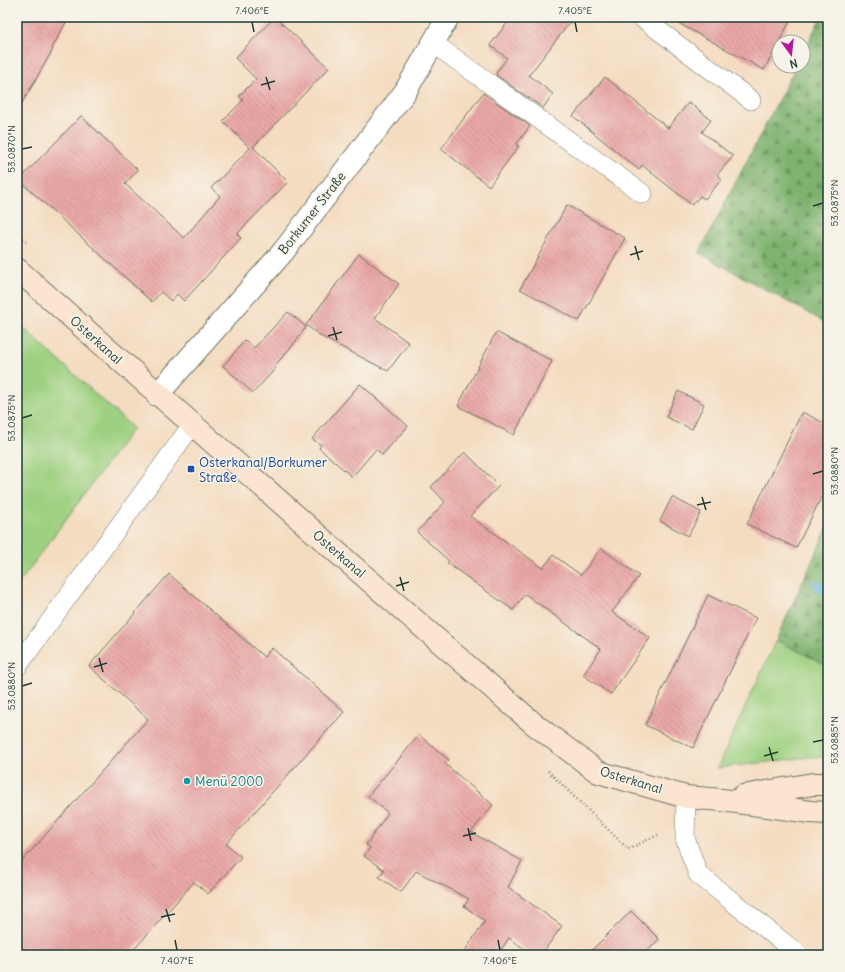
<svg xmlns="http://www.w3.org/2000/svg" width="845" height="972" font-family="Delius,sans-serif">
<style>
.green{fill:#9dd080;stroke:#5e865a}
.forest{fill:url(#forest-firs);stroke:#4e7851}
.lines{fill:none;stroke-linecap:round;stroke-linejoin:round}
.stream{stroke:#61b0db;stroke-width:9}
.building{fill:url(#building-back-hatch)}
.lane-casing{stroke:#6a7565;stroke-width:20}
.street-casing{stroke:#6a7565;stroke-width:24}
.secondary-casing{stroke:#6a7565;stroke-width:24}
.path{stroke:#6a7565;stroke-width:2.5;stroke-dasharray:1 3;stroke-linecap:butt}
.lane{stroke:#fff;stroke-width:19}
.street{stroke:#fff;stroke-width:22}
.secondary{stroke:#fce5d0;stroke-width:22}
.ticks{fill:none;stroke:#1f3d34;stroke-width:1.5}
.transit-dot{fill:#1a4fb4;stroke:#f7f3e8;stroke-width:1.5}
.culture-dot{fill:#0f9aa8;stroke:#f7f3e8;stroke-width:1.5}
.labels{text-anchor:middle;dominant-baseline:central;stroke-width:3.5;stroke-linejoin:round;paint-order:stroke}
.street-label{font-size:13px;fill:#1f3d34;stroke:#f7f3e8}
.transit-label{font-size:13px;fill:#164399;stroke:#f7f3e8;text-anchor:start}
.culture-label{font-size:13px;fill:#0d838f;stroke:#f7f3e8;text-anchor:start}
.neatline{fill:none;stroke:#1f3d34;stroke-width:1.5}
.ticks-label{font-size:10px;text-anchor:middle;fill:#1f3d34}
</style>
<defs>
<pattern id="forest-firs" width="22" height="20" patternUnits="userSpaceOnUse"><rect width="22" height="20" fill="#7eb26e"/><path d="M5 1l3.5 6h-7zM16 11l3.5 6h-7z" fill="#67925b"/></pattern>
<pattern id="building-back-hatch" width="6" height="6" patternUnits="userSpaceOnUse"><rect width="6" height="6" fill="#eaa8a7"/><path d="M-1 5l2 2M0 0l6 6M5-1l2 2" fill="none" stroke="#bd8a89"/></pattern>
</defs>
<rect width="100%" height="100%" fill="#f7f3e8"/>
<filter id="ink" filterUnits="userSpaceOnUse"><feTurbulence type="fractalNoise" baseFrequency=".025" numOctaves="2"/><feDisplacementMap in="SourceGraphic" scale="8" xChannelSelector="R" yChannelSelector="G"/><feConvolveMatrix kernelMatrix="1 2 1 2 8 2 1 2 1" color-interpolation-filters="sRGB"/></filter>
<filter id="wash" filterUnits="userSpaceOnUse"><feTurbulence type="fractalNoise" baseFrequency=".012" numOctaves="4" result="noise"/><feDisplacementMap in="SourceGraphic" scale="16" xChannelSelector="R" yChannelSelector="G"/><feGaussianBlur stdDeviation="0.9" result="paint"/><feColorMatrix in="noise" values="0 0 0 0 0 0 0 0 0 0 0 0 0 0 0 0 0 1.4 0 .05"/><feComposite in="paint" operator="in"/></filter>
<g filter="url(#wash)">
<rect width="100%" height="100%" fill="#f4dcc0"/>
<path class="green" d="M17,322L133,428L17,586Z
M776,640L828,666V758L811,757L717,768Z"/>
<path class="forest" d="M821,17L828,18V324L699,253L796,66H803V52Z
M828,526V666L776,640Z"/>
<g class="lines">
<path class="stream" d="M817,585L828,593"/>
</g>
<g id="blocks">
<path class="building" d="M17,17H69L52,48L53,49L17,112Z
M275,17L329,68L253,147L288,182L237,234L241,238L184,301L177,294L171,301L161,292L152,302L19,180L81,116L138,170L125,184L184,238L220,196L211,188L250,148L223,121L243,100L239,96L256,79L235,58Z
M512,17H574L529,75L553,94L543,108L496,75L497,74L496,73L507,58L490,45Z
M667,17H792L764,70Z
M605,77L668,128L689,102L711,120L702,132L733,156L717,175L722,179L705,199L700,196L692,205L642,165L639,170L573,116Z
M483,93L530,126L516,145L519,146L489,186L441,149Z
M567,205L625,238L579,321L520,289Z
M359,254L399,284L375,318L409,343L388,371L322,337L306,325Z
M288,312L306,327L296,341L274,367L276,368L253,393L223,366L245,340L254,348Z
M496,332L552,361L514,435L458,406Z
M360,384L408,426L382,455L376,449L352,477L319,448L321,445L312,439Z
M678,391L704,404L692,429L666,417Z
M802,412L828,425V484L796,548L747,524Z
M465,452L499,486L470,516L543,568L553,555L581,575L601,548L639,576L612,612L650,638L611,694L583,675L601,649L525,594L513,610L447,563L449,561L417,532L445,502L431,487Z
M672,497L701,512L688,536L660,521Z
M169,574L264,657L272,648L344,712L226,844L241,857L208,894L194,882L129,955H17V867L148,719L89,666Z
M708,595L756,618L693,748L645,725Z
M419,735L449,760L445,764L493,805L471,832L522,861L508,887L562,926L541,955H533L509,938L497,955H462L485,921L464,906L469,899L416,871L401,892L379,877L384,870L364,856L370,848L366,845L388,813L368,796Z
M631,911L659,939L644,955H587Z"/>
</g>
</g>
<g filter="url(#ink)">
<use href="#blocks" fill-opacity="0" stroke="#6a7565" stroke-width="1"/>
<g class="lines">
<defs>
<path id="lane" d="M641,17L751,100
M433,43L643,194
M17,667L192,425
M686,797L685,838L698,874L799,955"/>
<path id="street" d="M157,395L283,252L405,92L448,17"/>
<path id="secondary" d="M17,269L348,562L534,724L598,772L686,797L722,800L811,812L828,813
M743,796L813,784H828"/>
</defs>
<use href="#lane" class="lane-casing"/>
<use href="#street" class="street-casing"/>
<use href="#secondary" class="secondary-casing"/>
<path class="path" d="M17,233L27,242
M548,771L628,849L658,835"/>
<use href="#lane" class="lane"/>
<use href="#street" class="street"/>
<use href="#secondary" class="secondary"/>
</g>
</g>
<path class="ticks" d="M252,22L254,32M575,22L577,32M266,77L270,90M261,85L275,81M22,149L32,147M813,206L823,203M635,246L639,260M630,255L643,251M333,327L337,340M328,336L342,332M22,418L32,415M813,474L823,471M702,497L706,510M697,505L711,502M400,577L404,591M396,586L409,582M99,658L103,672M94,667L107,663M22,686L32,683M813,742L823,740M769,747L773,761M764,756L778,752M468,828L471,841M463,836L476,833M166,909L170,922M161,917L175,914M175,940L177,950M498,940L500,950"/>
<rect class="transit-dot" x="187" y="465" width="8" height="8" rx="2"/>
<circle class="culture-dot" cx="187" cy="781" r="4"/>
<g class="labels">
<g class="street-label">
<text transform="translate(312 213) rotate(-52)">Borkumer Straße</text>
<text transform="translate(96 340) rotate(42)">Osterkanal</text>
<text transform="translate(339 554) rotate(41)">Osterkanal</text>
<text transform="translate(631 780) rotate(17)">Osterkanal</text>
</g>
<g class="transit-label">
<text x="199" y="462">Osterkanal/Borkumer<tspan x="199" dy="15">Straße</tspan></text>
</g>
<g class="culture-label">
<text x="195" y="781">Menü 2000</text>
</g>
</g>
<rect width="845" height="972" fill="none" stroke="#f7f3e8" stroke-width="44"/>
<g transform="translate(791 54) rotate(165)"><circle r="19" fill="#f7f3e8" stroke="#a1aaa0"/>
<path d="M0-3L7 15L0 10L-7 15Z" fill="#b5179e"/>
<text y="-6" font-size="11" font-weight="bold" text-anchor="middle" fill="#1f3d34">N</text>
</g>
<rect x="22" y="22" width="801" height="928" class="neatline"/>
<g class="ticks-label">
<text x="252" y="14">7.406°E</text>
<text x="575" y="14">7.405°E</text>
<text transform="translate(11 149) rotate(-90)" y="4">53.0870°N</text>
<text transform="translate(834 203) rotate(-90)" y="4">53.0875°N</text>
<text transform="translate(11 418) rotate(-90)" y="4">53.0875°N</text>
<text transform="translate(834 471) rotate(-90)" y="4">53.0880°N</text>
<text transform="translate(11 686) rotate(-90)" y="4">53.0880°N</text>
<text transform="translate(834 740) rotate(-90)" y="4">53.0885°N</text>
<text x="177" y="964">7.407°E</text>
<text x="500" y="964">7.406°E</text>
</g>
</svg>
